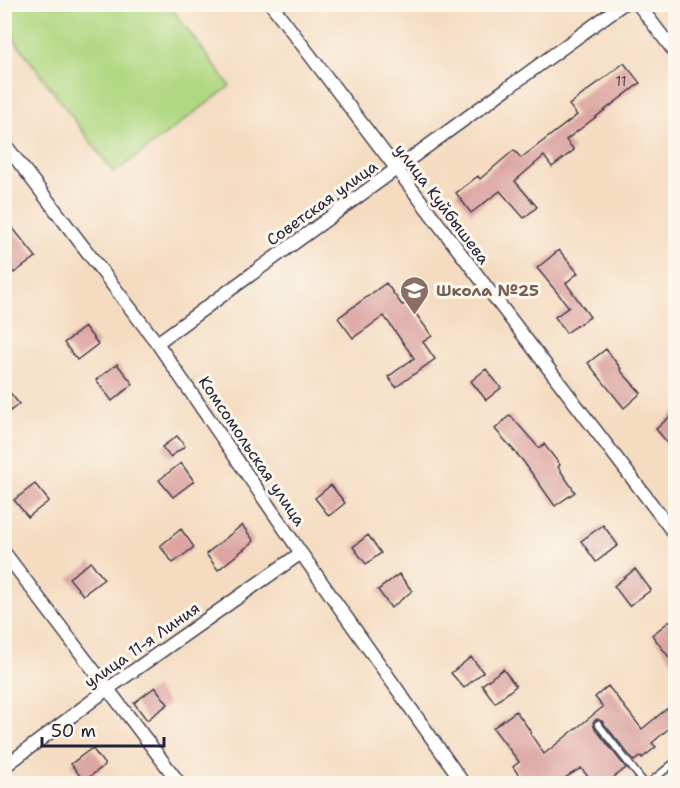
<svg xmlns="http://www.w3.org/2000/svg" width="680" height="788" font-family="'Shantell Sans',sans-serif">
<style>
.green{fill:#b0d882;stroke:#697d5e;stroke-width:1.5}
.building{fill:#dda4a1}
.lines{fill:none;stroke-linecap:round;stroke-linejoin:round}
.lane-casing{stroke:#423e4f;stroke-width:9}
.street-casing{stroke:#423e4f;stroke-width:15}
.lane{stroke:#fff;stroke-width:6}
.street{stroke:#fff;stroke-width:12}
.labels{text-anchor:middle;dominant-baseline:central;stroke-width:6;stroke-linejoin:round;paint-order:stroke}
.number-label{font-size:14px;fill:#514254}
.street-label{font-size:16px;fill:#22223b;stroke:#fbf7ec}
.education-label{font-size:16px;font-weight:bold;fill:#785e54;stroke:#fbf7ec;text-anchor:start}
</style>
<rect width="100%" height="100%" fill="#fbf7ec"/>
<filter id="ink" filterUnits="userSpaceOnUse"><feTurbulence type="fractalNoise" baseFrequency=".0167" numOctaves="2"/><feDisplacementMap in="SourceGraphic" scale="12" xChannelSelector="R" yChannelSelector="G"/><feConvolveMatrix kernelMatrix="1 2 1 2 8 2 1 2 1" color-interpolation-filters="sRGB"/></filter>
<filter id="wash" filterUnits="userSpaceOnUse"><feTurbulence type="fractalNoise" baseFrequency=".008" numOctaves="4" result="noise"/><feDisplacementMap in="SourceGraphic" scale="24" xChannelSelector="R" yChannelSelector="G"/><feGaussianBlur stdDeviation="1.35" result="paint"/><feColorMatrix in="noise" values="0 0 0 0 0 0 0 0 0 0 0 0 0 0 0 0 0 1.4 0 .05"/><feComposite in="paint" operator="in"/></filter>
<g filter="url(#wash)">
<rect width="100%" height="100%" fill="#f5dcc1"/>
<path class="green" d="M5,4L169,5L230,86L114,173L5,27Z"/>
<g id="blocks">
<path class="building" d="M624,63L640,83L566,140L574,150L552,167L544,156L515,181L537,207L524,218L500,191L471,213L456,193L478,176L480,179L514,150L521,158L577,115L569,105Z
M4,217L36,257L14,273L4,260Z
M559,250L578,273L566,283L590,317L566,333L555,317L569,307L537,268Z
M386,283L402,305L408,303L432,336L423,342L435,359L396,387L388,377L414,358L384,316L353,338L338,318Z
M85,327L98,344L77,360L64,343Z
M606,349L621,369L620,370L641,393L624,408L588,363Z
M117,364L133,384L112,401L96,380Z
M486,369L501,388L486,400L471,381Z
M4,385L19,404L4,416Z
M675,412V452L656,429Z
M510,415L539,448L544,444L560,465L558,467L575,492L555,506L523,461L495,429Z
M177,436L185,446L170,457L162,447Z
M181,463L194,481L173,497L159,480Z
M35,484L49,501L28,517L14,500Z
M331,485L345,503L329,516L315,498Z
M242,525L254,541L218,570L206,554Z
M603,525L618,545L596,562L581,541Z
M181,529L194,547L173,563L160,546Z
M368,535L381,553L366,564L353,547Z
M91,562L104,579L83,595L69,578Z
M635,569L651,590L629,606L614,586Z
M399,574L412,591L391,608L378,590Z
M675,617V665L652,635Z
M471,657L483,672L464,688L451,673Z
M503,669L516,686L495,703L482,685Z
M608,686L642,729L675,702V723L652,743L656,747L642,758L641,756L634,761L602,721L597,719L593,722L594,727L626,768L606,783H593L581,768L557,783H524L513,767L519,762L493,728L516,711L531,732L530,733L544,754L603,707L595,697Z
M155,687L168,704L147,720L134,703Z
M92,748L105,765L84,781L71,764Z"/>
</g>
</g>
<g filter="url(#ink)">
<use href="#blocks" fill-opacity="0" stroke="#423e4f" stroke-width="1.5"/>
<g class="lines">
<defs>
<path id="lane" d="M598,724L645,784
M648,784L676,761"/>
<path id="street" d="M271,4L676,536
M638,4L676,54
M4,143L157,343L301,553L464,784
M157,343L623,4
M4,552L180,784
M4,767L109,688L301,553"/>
</defs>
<use href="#lane" class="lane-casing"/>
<use href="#street" class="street-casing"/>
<use href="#lane" class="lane"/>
<use href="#street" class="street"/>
</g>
</g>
<defs>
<symbol id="school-pin" viewBox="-11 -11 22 30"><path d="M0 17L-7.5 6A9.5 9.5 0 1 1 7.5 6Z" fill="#8d6e63" stroke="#fbf7ec"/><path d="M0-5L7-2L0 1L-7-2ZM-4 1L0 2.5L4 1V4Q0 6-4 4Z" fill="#fff"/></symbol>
</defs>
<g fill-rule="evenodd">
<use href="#school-pin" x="398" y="274" width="33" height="45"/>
</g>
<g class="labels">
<g class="number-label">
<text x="621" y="81">11</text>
</g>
<g class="street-label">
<text transform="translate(322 203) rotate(-36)">Советская улица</text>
<text transform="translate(442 204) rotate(53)">улица Куйбышева</text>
<text transform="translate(252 451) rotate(56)">Комсомольская улица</text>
<text transform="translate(142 645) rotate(-35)">улица 11-я Линия</text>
</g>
<g class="education-label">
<text x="436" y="290">Школа №25</text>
</g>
</g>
<rect width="680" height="788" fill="none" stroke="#fbf7ec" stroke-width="24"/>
<path d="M42 737v9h122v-9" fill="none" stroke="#22223b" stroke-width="3"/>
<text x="51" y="737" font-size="18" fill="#22223b" stroke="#fbf7ec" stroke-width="4.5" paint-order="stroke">50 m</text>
</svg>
